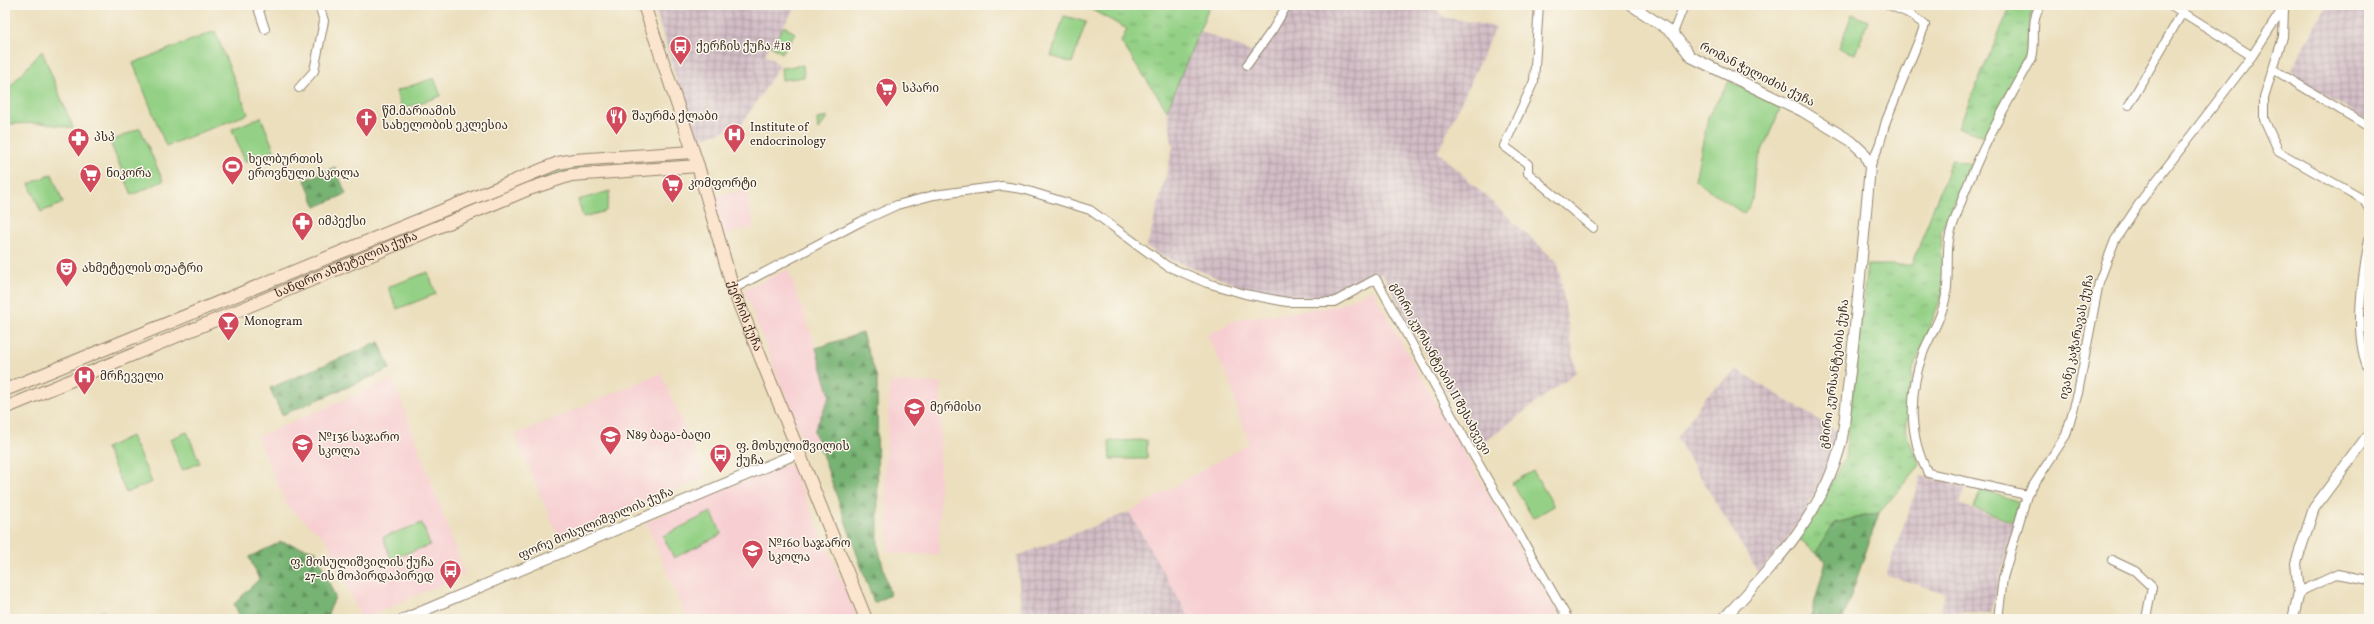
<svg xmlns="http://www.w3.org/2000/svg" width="2374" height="624" font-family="Vollkorn,'Noto Serif Georgian',serif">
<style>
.built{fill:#f7cfd2}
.industrial{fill:url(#industrial-grid)}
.grass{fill:url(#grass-tufts);stroke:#687e52}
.forest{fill:url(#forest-firs);stroke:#596e48}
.park{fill:#94d186;stroke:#687e52}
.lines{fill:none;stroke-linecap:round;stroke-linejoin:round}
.minor-casing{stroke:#93846e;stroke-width:10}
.tertiary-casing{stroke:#93846e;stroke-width:12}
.secondary-casing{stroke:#93846e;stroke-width:14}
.minor{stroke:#fff;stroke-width:8}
.tertiary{stroke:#fff;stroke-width:10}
.secondary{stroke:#fce5cf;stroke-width:12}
.labels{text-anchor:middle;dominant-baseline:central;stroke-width:3;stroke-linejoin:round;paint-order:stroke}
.poi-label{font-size:12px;fill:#3b2a1e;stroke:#fbf7ec;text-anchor:start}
.street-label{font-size:12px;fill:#3b2a1e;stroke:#fbf7ec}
</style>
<defs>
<pattern id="industrial-grid" width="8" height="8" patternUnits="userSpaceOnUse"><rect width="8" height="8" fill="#d2bdc6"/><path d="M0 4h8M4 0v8" fill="none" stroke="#ac9aa0"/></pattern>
<pattern id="grass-tufts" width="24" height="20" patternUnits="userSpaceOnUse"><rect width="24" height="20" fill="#94d186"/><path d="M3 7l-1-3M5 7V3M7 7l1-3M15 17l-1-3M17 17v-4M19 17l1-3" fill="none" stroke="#7aaa6d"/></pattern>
<pattern id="forest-firs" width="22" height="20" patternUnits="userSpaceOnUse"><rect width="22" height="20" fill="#77b373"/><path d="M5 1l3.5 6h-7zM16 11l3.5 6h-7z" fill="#63925e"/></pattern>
</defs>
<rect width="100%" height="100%" fill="#fbf7ec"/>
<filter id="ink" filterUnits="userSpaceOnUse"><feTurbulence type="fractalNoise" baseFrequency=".025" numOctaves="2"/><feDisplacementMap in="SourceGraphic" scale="8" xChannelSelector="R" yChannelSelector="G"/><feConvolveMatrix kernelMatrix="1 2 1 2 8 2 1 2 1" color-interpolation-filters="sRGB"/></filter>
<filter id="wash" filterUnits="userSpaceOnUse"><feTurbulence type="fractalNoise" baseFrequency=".012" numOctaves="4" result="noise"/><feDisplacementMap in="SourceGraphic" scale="16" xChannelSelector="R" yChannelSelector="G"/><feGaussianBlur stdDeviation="0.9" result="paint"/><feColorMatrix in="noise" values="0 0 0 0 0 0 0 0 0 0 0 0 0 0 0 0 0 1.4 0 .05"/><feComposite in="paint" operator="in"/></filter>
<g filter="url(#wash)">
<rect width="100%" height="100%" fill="#ebdfbd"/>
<path class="built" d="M746,190L754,227L724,235L712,196Z
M788,269L816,348L830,396L814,431L818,442L805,446L744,290Z
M1373,289L1406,351L1561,619H1190L1129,512L1250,443L1239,416L1230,382L1207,335L1237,319L1337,306Z
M661,373L705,477L559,539L515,435Z
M393,379L465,574L362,619L327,540L288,507L257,437Z
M890,382L941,383L939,555L889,553L885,472Z
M783,465L792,467L858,619H687L646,522Z"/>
<path class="industrial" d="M654,5H797L765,54L780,65L742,124L695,141Z
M1291,5H1432L1444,17L1496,27L1438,152L1558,263L1576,372L1478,447L1382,273L1331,296L1298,297L1250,290L1166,258L1147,247L1173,148L1167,110L1198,30L1259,55Z
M2327,5H2369V122L2308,86L2291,70Z
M1737,370L1840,433L1829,465L1801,520L1759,574L1677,438L1704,398Z
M1921,476L1965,487L1959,504L2015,524L1990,613L1941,611L1945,593L1886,575Z
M1129,512L1190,619H1022L1017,556Z"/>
<path class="grass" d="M1083,5H1210L1167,110L1121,42L1127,29Z
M2011,5H2036L2032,12L2025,56L1985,136L1958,128Z
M1952,159L1972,165L1941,231L1943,293L1912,372L1905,431L1920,465L1879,513L1834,523L1816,553L1799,539L1845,458L1867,265H1912Z
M634,163V166L534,182L532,177L567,167Z"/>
<path class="forest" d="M335,167L346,194L316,207L305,180Z
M862,333L877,378L878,546L890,595L874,603L814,431L830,396L816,348Z
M379,342L390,369L282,415L270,388Z
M1879,513L1843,619H1810L1826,561L1816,553L1834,523Z
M281,542L316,551L335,597L326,619H241L234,604L259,579L249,557Z
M104,611L107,619H84Z"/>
<path class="park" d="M1852,14L1868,21L1855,54L1839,48Z
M1064,16L1086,22L1072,63L1051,56Z
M784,26L795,33L782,53L771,46Z
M215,31L248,114L166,146L133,63Z
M42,51L73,128L43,123L8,124L5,122V92Z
M803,65L804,77L782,80L781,68Z
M434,78L441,96L402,109L396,91Z
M1729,81L1782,105L1755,167L1752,201L1744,214L1695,180L1708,117Z
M261,117L274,150L245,162L232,129Z
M828,117L818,130L817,119Z
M140,128L163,181L132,195L110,142Z
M52,174L63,203L41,212L29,184Z
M610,191L606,211L583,217L578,200Z
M428,272L436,294L397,309L388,287Z
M187,432L200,463L182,470L170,439Z
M131,436L152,482L126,493L106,448Z
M1147,440V459H1110L1109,441Z
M1533,471L1554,506L1533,518L1512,483Z
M1981,489L2020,503L2013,522L1974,508Z
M711,512L722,534L674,558L663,536Z
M422,523L430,545L391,559L383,537Z"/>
</g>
<g filter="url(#ink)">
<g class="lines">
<defs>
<path id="minor" d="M257,5L265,29
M1539,5L1534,81L1504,146L1528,164V173L1593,228
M2171,5L2252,56
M2284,10L2283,37L2264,97V119L2279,152L2364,200L2369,209
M1673,33L1684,5
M1247,65L1273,29L1287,5
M2273,69L2369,127
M299,88L314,71L324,21L319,5
M2129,105L2182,13
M1870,167L1880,143L1886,121L1925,25L1908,13L1889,5
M2369,239C2363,275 2352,337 2369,370
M733,289L862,221L897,205L934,195L1002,186L1022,189L1090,210L1167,266L1207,283L1245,294L1287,302H1334L1376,279L1473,454L1568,619
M2027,495L1928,473C1908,436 1909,392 1923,353C1930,335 1941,320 1945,300C1950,280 1946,259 1949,240C1950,229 1956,218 1959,208C1977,155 2005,107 2032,58C2037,40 2029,20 2041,5
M2112,560L2135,571L2152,587L2146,619
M2299,592L2338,574L2369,580
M1998,619L2003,578L2027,495L2066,435L2078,393L2099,282L2115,240L2143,198L2252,56L2285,5"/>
<path id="tertiary" d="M1631,5L1673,33L1691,57L1802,111L1851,141L1865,154L1870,167C1864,236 1858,304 1850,372C1846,397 1846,424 1840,447C1822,515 1770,570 1723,619
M404,619L798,453
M2293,619L2299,592L2296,563L2314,508L2369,434"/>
<g id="secondary">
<path id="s1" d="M644,5L698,166L733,289L866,619"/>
<path d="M5,390L558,163L574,160L693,152"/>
<path id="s2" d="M5,408L529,189L571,175L698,166"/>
</g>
</defs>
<use href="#minor" class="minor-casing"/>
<use href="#tertiary" class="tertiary-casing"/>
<use href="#secondary" class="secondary-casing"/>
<use href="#minor" class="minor"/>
<use href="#tertiary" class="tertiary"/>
<use href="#secondary" class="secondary"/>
</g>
</g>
<defs>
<symbol id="bus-pin" viewBox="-11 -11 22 30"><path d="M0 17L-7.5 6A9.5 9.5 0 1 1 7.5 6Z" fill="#d1495b" stroke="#fbf7ec"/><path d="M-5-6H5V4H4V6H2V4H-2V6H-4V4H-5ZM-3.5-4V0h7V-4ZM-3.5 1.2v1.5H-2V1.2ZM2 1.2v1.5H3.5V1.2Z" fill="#fff"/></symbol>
<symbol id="supermarket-pin" viewBox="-11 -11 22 30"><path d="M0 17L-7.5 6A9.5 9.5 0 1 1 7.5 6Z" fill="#d1495b" stroke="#fbf7ec"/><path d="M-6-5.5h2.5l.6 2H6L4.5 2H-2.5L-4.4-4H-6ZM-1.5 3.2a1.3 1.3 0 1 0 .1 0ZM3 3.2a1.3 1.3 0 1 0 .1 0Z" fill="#fff"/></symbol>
<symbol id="restaurant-pin" viewBox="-11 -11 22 30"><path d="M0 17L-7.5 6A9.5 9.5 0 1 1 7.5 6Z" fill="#d1495b" stroke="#fbf7ec"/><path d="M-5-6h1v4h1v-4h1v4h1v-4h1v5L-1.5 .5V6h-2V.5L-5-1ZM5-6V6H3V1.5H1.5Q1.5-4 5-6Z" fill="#fff"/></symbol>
<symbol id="church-pin" viewBox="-11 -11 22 30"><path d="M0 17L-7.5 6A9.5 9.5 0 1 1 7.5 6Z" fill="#d1495b" stroke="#fbf7ec"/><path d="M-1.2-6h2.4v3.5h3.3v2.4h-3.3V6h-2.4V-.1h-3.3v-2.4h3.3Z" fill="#fff"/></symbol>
<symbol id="hospital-pin" viewBox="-11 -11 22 30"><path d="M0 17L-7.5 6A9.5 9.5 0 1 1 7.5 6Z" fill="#d1495b" stroke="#fbf7ec"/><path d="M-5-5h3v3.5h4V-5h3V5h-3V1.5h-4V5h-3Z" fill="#fff"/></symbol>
<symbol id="pharmacy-pin" viewBox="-11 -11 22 30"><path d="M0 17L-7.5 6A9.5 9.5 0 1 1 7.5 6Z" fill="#d1495b" stroke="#fbf7ec"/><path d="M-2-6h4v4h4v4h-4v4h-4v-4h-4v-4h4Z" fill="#fff"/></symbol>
<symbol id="stadium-pin" viewBox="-11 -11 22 30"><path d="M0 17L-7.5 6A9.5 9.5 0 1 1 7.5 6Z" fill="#d1495b" stroke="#fbf7ec"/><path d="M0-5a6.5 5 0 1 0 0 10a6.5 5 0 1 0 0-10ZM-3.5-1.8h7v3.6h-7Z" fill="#fff"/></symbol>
<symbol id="theatre-pin" viewBox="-11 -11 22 30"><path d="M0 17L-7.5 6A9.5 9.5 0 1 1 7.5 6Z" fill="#d1495b" stroke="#fbf7ec"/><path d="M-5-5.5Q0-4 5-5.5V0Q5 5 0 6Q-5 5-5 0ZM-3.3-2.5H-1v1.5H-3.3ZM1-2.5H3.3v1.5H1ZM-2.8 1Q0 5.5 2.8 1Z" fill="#fff"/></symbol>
<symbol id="bar-pin" viewBox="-11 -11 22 30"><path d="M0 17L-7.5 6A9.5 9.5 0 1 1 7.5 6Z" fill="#d1495b" stroke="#fbf7ec"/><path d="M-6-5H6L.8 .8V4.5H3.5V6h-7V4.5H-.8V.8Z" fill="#fff"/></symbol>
<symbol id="university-pin" viewBox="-11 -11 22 30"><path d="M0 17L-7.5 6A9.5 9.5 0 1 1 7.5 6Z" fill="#d1495b" stroke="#fbf7ec"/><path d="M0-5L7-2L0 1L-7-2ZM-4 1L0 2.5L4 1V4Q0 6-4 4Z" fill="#fff"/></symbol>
<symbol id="school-pin" viewBox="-11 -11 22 30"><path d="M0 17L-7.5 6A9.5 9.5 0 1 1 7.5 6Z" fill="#d1495b" stroke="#fbf7ec"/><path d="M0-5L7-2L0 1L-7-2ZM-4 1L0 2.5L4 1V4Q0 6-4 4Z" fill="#fff"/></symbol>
</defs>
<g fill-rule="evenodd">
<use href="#bus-pin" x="668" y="34" width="25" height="34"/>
<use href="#supermarket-pin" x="874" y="76" width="25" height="34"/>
<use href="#restaurant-pin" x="604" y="104" width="25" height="34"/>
<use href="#church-pin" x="354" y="106" width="25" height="34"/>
<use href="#hospital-pin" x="722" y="122" width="25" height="34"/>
<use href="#pharmacy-pin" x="66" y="126" width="25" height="34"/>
<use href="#stadium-pin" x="220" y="154" width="25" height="34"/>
<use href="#supermarket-pin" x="78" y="162" width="25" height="34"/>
<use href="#supermarket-pin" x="660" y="172" width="25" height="34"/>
<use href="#pharmacy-pin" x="290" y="210" width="25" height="34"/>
<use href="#theatre-pin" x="54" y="256" width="25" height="34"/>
<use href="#bar-pin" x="216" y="310" width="25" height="34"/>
<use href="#hospital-pin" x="72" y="364" width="25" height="34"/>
<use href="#university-pin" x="902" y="396" width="25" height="34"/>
<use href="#school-pin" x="598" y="424" width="25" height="34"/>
<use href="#school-pin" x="290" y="432" width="25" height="34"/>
<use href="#bus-pin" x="708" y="442" width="25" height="34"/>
<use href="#school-pin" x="740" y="538" width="25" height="34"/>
<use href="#bus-pin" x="438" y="558" width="25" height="34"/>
</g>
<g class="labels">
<g class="poi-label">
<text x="696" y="47">ქერჩის ქუჩა #18</text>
<text x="902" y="89">სპარი</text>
<text x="382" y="112">წმ.მარიამის<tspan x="382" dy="14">სახელობის ეკლესია</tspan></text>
<text x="632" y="117">შაურმა ქლაბი</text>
<text x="750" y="128">Institute of<tspan x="750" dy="14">endocrinology</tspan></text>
<text x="94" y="138">პსპ</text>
<text x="248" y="160">ხელბურთის<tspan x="248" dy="14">ეროვნული სკოლა</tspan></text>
<text x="106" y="174">ნიკორა</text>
<text x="688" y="184">კომფორტი</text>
<text x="318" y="222">იმპექსი</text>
<text x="82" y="269">ახმეტელის თეატრი</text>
<text x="244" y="322">Monogram</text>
<text x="100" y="377">მრჩეველი</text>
<text x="930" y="408">მერმისი</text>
<text x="626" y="436">N89 ბაგა-ბაღი</text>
<text x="318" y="438">№136 საჯარო<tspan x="318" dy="14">სკოლა</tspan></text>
<text x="736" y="447">ფ. მოსულიშვილის<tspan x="736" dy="14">ქუჩა</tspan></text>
<text x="768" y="544">№160 საჯარო<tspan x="768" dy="14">სკოლა</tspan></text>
<text x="434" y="563" text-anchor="end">ფ. მოსულიშვილის ქუჩა<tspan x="434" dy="14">27-ის მოპირდაპირედ</tspan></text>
</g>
<g class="street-label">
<text transform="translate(1757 75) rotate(27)">რომან ჭელიძის ქუჩა</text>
<text stroke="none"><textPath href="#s2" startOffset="370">სანდრო ახმეტელის ქუჩა</textPath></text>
<text stroke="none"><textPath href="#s1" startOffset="327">ქერჩის ქუჩა</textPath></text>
<text transform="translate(2077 337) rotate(-78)">ივანე კაჭარავას ქუჩა</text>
<text transform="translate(1440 369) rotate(61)">გმირი კურსანტების II შესახვევი</text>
<text transform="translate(1835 374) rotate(-82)">გმირი კურსანტების ქუჩა</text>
<text transform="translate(596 524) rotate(-23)">ფორე მოსულიშვილის ქუჩა</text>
</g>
</g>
<rect width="2374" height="624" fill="none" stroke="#fbf7ec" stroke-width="20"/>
</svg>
